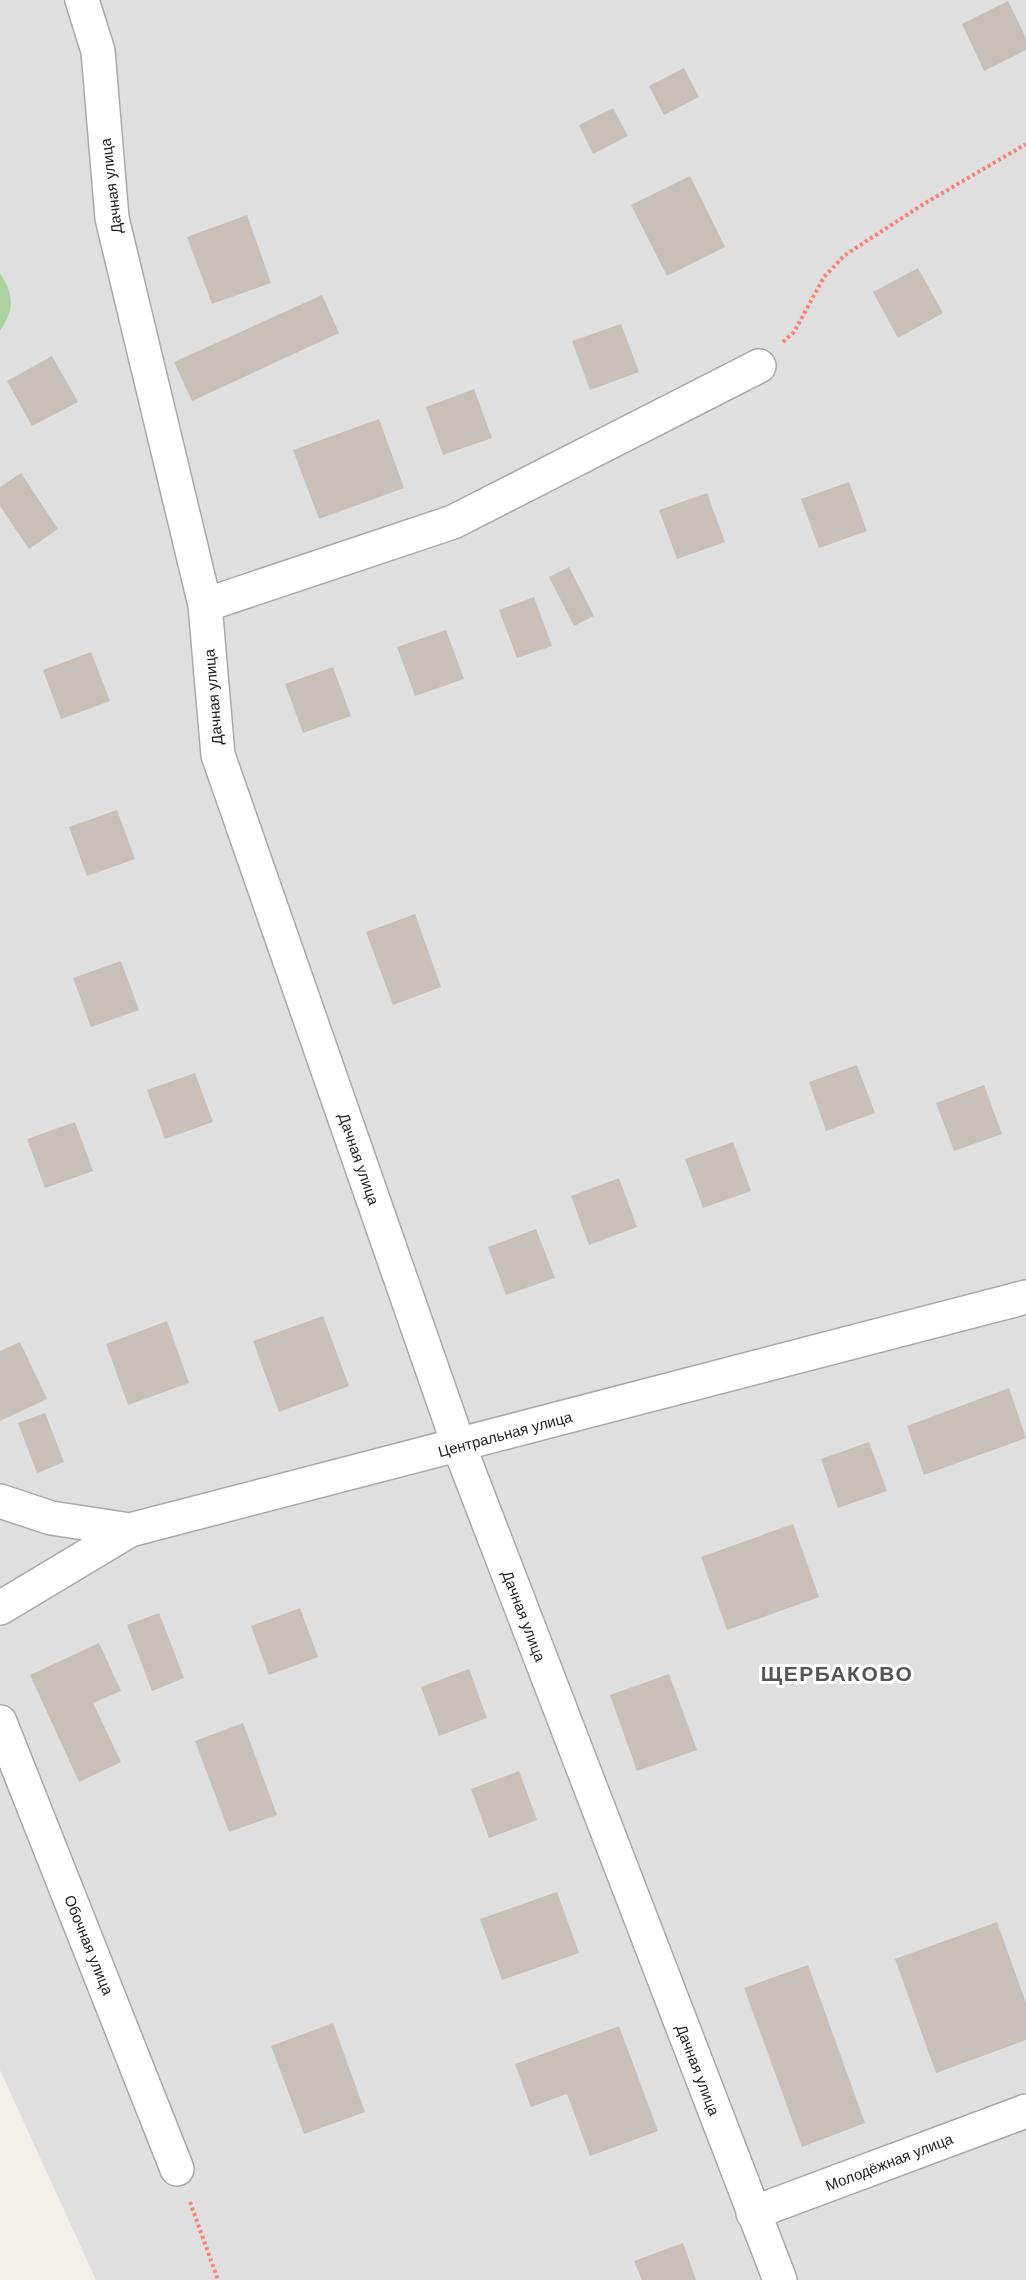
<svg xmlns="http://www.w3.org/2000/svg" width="1026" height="2280" font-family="Helvetica,sans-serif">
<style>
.residential{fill:#e0dfdf}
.forest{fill:#add19e}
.building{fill:#c7bfb8}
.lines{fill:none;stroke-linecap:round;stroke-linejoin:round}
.minor-casing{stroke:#a9a9a9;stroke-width:36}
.path{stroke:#fa8072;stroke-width:4;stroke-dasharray:3 3;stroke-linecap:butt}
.minor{stroke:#fff;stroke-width:33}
.labels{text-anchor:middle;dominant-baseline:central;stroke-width:6;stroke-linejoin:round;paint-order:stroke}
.street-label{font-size:15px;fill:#222;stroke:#fff}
.district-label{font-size:21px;font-weight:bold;letter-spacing:1.5px;fill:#555;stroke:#fff}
</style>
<rect width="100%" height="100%" fill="#f2efe9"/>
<path class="residential" d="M0,0H1026V2280H96L0,2070Z"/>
<path class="forest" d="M0,273C14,296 15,308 0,331Z"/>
<path class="building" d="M1008,1L1026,38V50L984,71L962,24Z
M684,68L699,97L664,115L649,86Z
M613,108L628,136L593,154L579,125Z
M690,176L725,247L667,276L631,205Z
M247,215L271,283L212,304L187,237Z
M918,268L943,313L898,338L873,292Z
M322,295L339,333L192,401L174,362Z
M621,324L639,372L590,390L572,341Z
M52,356L78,402L32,426L7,381Z
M474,389L492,438L443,455L426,407Z
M379,419L404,488L319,519L293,450Z
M21,473L58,529L29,549L0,506V487Z
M849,482L867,531L819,548L801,499Z
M707,493L725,542L677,559L659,510Z
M569,567L594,616L574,626L549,577Z
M534,597L552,646L517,658L499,610Z
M446,630L464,679L415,696L397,647Z
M91,652L110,701L61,719L43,670Z
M333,667L351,716L303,733L285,684Z
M117,810L135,859L87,876L69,827Z
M415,914L441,987L393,1005L366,932Z
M121,961L139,1010L91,1027L73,978Z
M857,1065L875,1113L826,1131L809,1082Z
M195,1073L213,1122L165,1139L147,1090Z
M984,1085L1002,1134L954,1151L936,1103Z
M75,1122L93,1171L45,1188L27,1139Z
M733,1142L751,1191L703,1208L685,1159Z
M619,1178L637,1227L589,1245L571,1196Z
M536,1229L555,1278L506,1295L488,1247Z
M323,1316L349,1386L279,1412L253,1341Z
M167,1321L189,1383L128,1405L106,1344Z
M20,1342L47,1399L0,1421V1351Z
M1009,1388L1026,1438L924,1475L907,1426Z
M45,1413L64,1462L37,1473L18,1423Z
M869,1442L887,1491L838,1508L821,1459Z
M793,1524L819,1597L727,1630L701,1557Z
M300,1608L318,1657L269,1675L251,1626Z
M159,1613L184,1678L152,1691L127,1625Z
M99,1643L121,1691L93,1703L121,1762L79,1782L30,1675Z
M469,1669L487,1718L439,1736L421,1687Z
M669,1674L697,1750L637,1771L610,1695Z
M243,1723L277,1815L229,1832L195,1741Z
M519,1771L537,1820L489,1838L471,1789Z
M557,1892L579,1953L502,1980L480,1919Z
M997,1922L1026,2003V2040L936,2073L895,1959Z
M808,1965L865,2123L802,2147L744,1988Z
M333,2023L365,2112L304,2134L271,2046Z
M619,2026L658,2131L590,2156L567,2094L531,2107L515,2064Z
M683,2243L696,2280H642L634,2261Z"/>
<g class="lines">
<defs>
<path id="minor" d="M82,0L98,51L112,218L205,605L218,755L459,1446L780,2280
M205,605L453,522L759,366
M0,1501L51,1518L130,1530
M0,1608L130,1530L1026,1297
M0,1722L177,2169
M753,2213L1026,2111"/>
</defs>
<use href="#minor" class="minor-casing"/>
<path class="path" d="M783,342L794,332L824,277L845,255L922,205L1026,144
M190,2202L218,2280"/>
<use href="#minor" class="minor"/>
</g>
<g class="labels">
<g class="street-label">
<text transform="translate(111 186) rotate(-97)">Дачная улица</text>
<text transform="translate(213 697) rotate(-95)">Дачная улица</text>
<text transform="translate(359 1159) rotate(71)">Дачная улица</text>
<text transform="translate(505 1434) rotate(-15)">Центральная улица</text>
<text transform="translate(524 1616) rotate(69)">Дачная улица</text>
<text transform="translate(89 1945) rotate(68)">Обочная улица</text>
<text transform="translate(698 2070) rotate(69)">Дачная улица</text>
<text transform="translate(889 2162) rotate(-21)">Молодёжная улица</text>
</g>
<g class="district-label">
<text x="837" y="1673">ЩЕРБАКОВО</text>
</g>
</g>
</svg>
